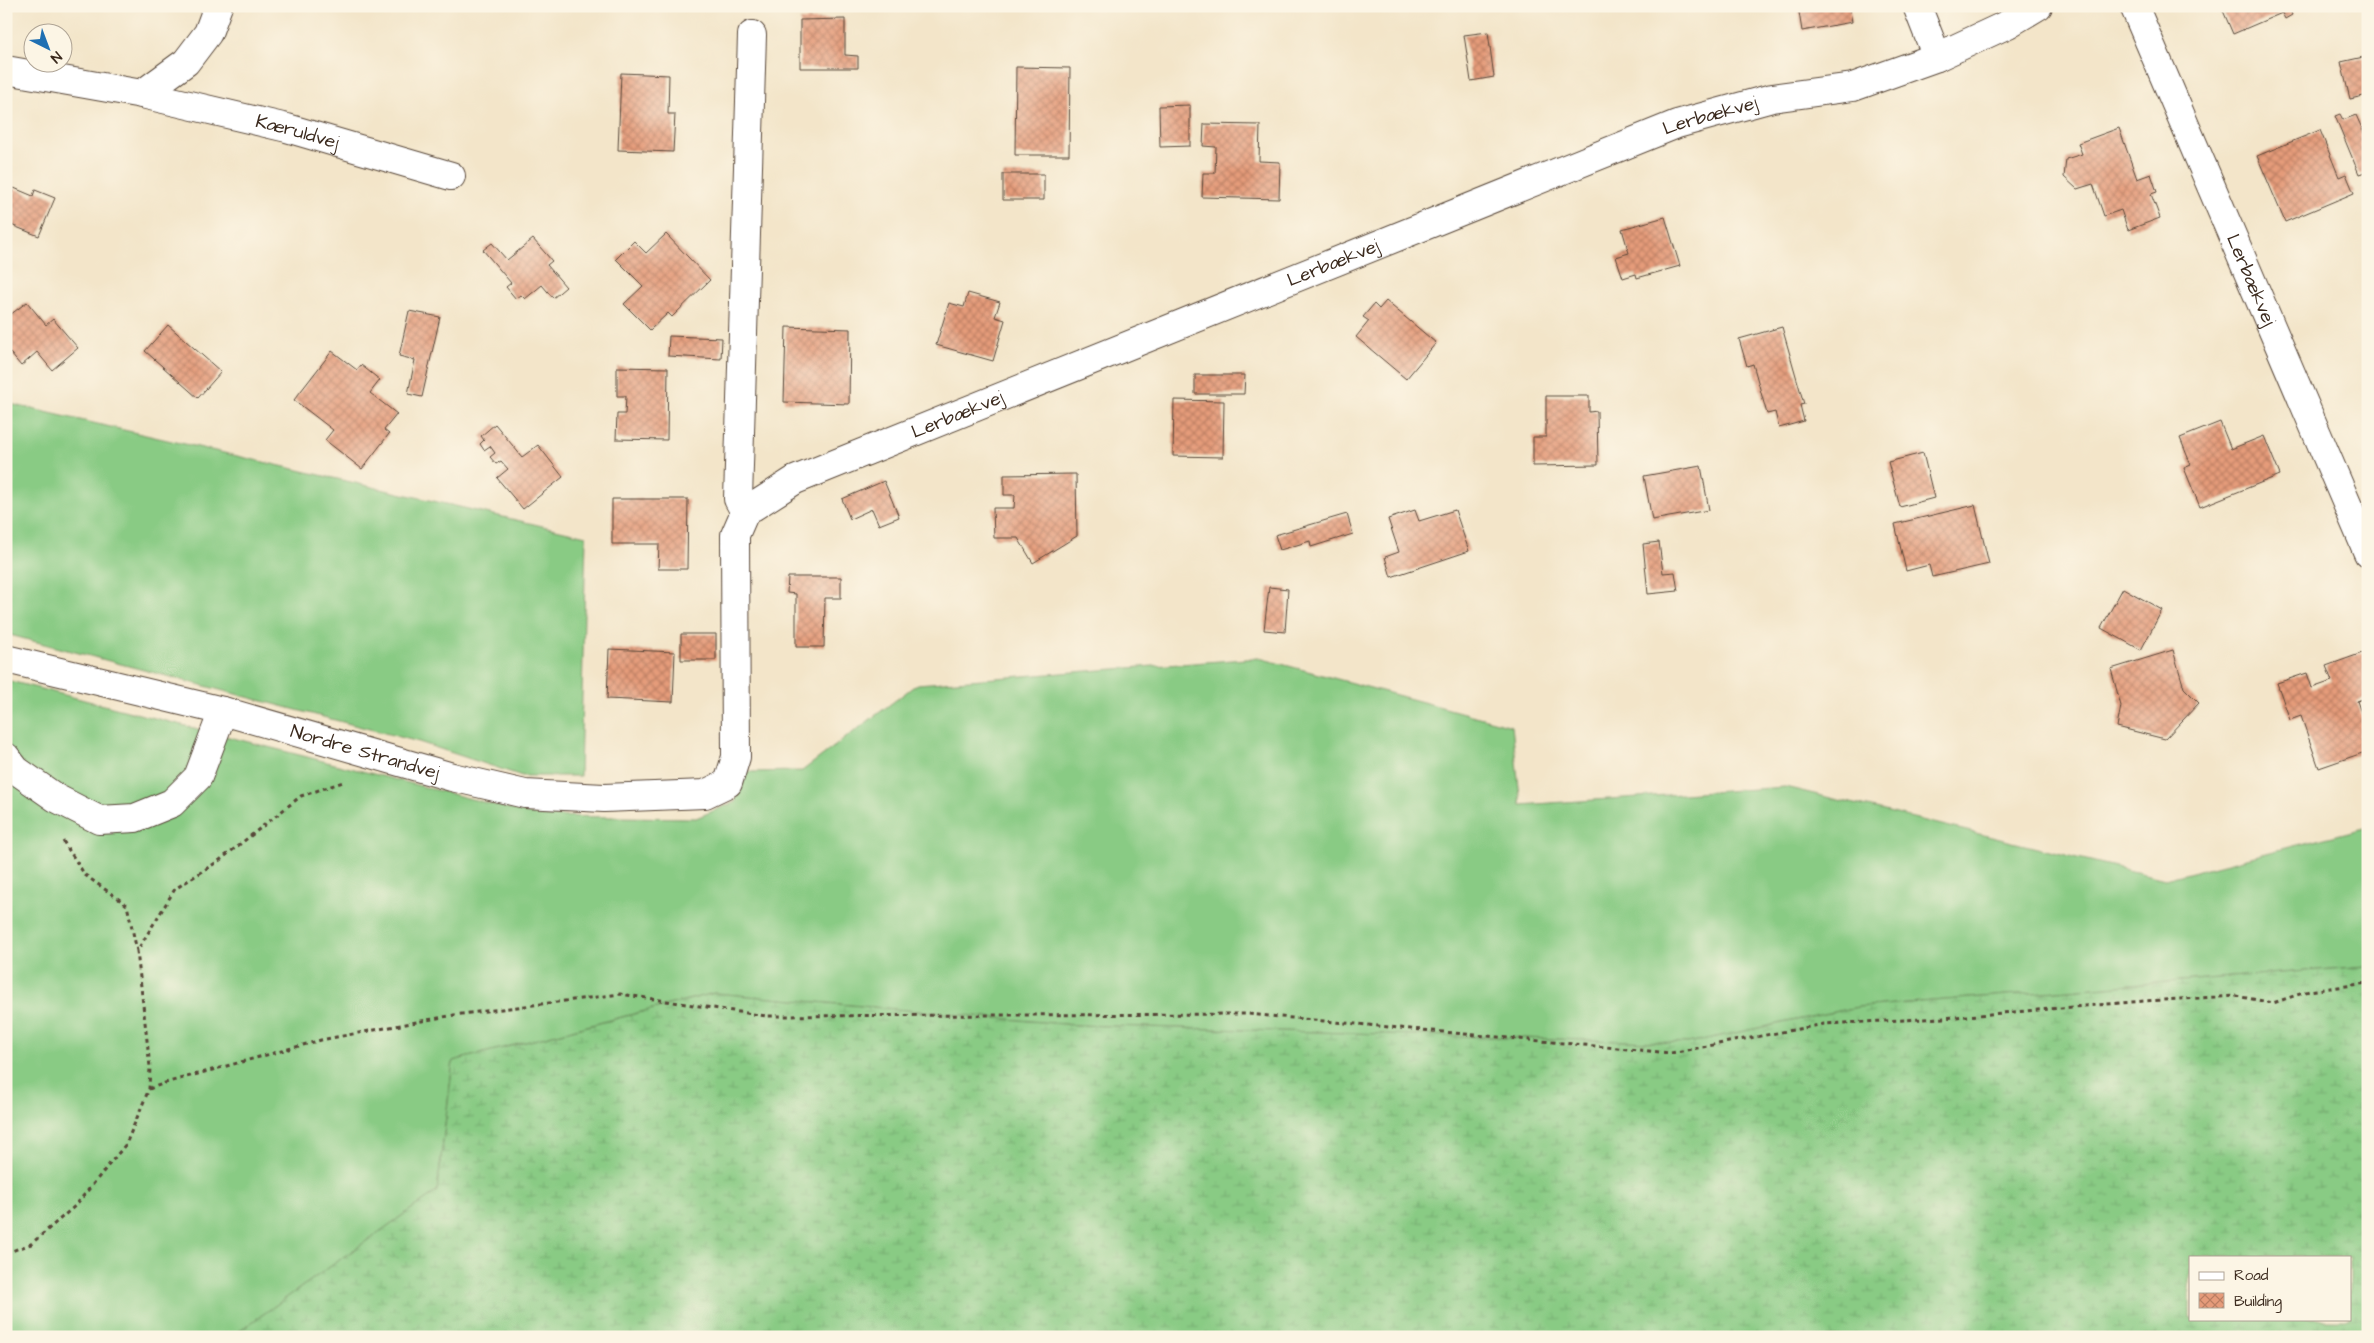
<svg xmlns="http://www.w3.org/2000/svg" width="2374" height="1343" font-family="'Architects Daughter',sans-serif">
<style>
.grass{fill:#89cb84;stroke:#627a51}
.wetland{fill:url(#wetland-marsh);stroke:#627a51;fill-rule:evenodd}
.building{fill:url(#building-cross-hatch)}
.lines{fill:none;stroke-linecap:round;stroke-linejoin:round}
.minor-casing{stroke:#574638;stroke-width:30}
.path{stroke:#574638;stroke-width:3;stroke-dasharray:4 4;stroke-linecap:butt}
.minor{stroke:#fff;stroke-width:28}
.labels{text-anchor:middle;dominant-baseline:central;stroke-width:4.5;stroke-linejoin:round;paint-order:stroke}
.street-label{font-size:19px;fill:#3b2a1e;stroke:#fcf5e5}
</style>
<defs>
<pattern id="wetland-marsh" width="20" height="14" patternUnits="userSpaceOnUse" patternTransform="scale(1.25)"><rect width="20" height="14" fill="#89cb84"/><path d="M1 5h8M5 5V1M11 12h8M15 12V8" fill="none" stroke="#77ae72"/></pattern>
<pattern id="building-cross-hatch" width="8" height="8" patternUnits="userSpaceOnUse" patternTransform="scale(1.25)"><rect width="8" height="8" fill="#e59b7a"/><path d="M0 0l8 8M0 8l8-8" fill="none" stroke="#bb7f63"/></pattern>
</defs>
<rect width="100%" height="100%" fill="#fcf5e5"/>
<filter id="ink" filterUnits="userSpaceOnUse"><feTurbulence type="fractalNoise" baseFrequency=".02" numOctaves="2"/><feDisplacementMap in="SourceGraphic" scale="10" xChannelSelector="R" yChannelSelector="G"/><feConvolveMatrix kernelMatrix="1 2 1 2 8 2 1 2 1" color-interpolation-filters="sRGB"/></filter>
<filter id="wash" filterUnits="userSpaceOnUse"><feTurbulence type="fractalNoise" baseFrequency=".0096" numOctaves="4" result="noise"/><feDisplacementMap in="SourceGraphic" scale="20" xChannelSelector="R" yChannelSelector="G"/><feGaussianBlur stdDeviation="1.12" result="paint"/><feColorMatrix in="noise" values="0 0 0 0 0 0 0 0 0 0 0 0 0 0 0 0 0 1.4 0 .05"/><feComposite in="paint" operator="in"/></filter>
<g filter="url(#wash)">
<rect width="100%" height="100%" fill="#f3e5c9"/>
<path class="grass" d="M6,403L586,536L580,776H522L419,742L6,634Z
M1259,658L1512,726L1521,805L1785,787L2165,879L2368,827V966L1858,1007L1688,1043L1075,1025L714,993L453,1061L437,1191L231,1337H6V680L538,816L696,818L735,802L747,772L802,771L917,684Z"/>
<path class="wetland" d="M2368,966V1337H231L437,1191L453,1061L715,993L1075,1025L1688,1043L1858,1007ZM2190,1257H2350V1319H2190Z"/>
<g id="blocks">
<path class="building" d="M1798,6H1849L1852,22L1802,31Z
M2221,6H2288L2292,15L2285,19L2282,13L2233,34Z
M845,19V55L858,56V68H800V20Z
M1488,32L1494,77L1471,81L1464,35Z
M2368,56V95L2350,99L2341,62Z
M1016,67L1070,68L1069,155H1015Z
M621,73L669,75L668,114H675L673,152L618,150Z
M1190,105V146L1160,147L1159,106Z
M2340,114L2343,120L2356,115L2368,142V171L2359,174L2335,116Z
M1204,124L1260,125L1259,161L1280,162L1279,199L1202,197L1203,173H1215L1216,147L1203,146Z
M2119,128L2137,179L2151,174L2157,192L2151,194L2160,218L2128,230L2121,210L2104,216L2093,184L2077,189L2064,177L2066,159L2082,154L2078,143Z
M2320,130L2339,177L2346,174L2354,193L2285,222L2257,156Z
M1003,174H1044V200H1003Z
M14,188L33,196L35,190L55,198L39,236L6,223V207Z
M1665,217L1680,266L1637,278L1636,274L1623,278L1616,257L1629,253L1622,229Z
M666,234L710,280L672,317L668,313L650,330L624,304L643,286L616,259L634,241L646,253Z
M533,239L552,261L547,265L566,287L553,298L542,285L525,299L521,295L516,299L506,287L511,283L483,250L492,243L507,260Z
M968,293L1000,302L995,317L1005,320L993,361L936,345L949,303L964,307Z
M1386,301L1436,343L1406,379L1356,337L1369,321L1363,317L1374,304L1379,309Z
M27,302L46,325L53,319L78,348L52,370L37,352L21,366L6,348V318Z
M409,311L440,317L422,397L408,394L415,360L399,356Z
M168,325L221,372L198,398L145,351Z
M786,327L850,329L849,404L784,402Z
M1782,327L1804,404L1800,405L1804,421L1779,428L1775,412L1767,414L1753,364L1747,366L1739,339Z
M669,336L722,338L721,359L668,356Z
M332,351L357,370L361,365L380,380L370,393L397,414L384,430L389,434L362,469L325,440L333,430L294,400Z
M617,367L668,368L667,440L616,439L617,414H625L626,396H617Z
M1195,375H1245L1244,394H1195Z
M1546,396H1589V412L1597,411L1598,465L1533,466V437H1546Z
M1174,400L1224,401L1223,457L1173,456Z
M2220,422L2231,449L2264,436L2280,475L2200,507L2184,468L2191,465L2180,438Z
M495,424L522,457L538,445L563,477L523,509L497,478L508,469L501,461L496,464L490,457L495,453L490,446L484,450L480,444L484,440L481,436Z
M1923,453L1934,498L1900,507L1888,462Z
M1701,466L1709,510L1652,520L1644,476Z
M1076,474L1077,536L1033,563L1018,538H994L993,508H1014L1015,495H1004V475Z
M884,481L899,517L879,525L872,509L850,519L842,499Z
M612,499H688L687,569H658L659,544H612Z
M1975,505L1989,564L1932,577L1929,565L1906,571L1895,524Z
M1415,510L1419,521L1455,510L1469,551L1391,577L1385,557L1399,552L1388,519Z
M1347,514L1353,534L1311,547L1310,541L1280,550L1275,535Z
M1659,542L1663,573L1675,572L1678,591L1648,594L1643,544Z
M788,577H841V598H825L824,647H796V594L787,593Z
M1269,587L1288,589L1285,632L1264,630Z
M2123,588L2162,610L2141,650L2101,628Z
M681,634H716V660H681Z
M609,649L675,652L673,702L607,699Z
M2173,650L2184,688L2199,703L2165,739L2117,727L2121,706L2111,669Z
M2365,652L2368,660V697L2357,701L2368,733V751L2319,768L2301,716L2290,720L2277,683L2307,673L2312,688L2332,681L2326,666Z"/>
</g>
</g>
<g filter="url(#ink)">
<use href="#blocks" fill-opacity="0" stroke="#574638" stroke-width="1"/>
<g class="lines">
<defs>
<g id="minor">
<path d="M1917,6L1937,57"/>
<path id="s1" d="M2134,6L2368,553"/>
<path d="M6,70L142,94L186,62L208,33L218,6"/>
<path id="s2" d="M142,94L287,128L451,176"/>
<path d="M745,512L738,499L752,35"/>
<path id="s3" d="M6,659L223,711L452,777L525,794L604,798L705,794L728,783L736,757L735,535L745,512L795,480L1677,124L1772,98L1853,87L1937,57L2008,24L2038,6"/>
<path d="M6,757L16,770L56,798L99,820L135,818L172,803L198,777L223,711"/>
</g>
</defs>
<use href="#minor" class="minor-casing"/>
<path class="path" d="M63,841L85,875L127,905L137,951
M149,1089L165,1083L321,1040L454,1015L620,994L766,1016L1248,1014L1671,1053L1824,1024L1943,1018L2144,1001L2236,996L2273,1003L2309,991L2368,983
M6,1253L31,1244L75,1206L126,1144L149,1089L150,1067L137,951L175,889L220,860L301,796L343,782"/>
<use href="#minor" class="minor"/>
</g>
</g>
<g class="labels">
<g class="street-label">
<text stroke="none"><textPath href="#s3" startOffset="2061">Lerbækvej</textPath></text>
<text stroke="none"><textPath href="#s2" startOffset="160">Kæruldvej</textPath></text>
<text stroke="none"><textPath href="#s3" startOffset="1656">Lerbækvej</textPath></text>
<text stroke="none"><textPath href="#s1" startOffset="298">Lerbækvej</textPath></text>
<text stroke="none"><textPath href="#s3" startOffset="1251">Lerbækvej</textPath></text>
<text stroke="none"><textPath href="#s3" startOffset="371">Nordre Strandvej</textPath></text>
</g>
</g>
<rect width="2374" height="1343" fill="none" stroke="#fcf5e5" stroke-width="25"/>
<rect x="2189" y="1256" width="162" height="65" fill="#fcf5e5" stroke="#afa495"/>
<rect x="2199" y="1272" width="25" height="8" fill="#ffffff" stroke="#afa495"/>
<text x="2234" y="1280" font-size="15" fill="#3b2a1e">Road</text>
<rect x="2199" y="1293" width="25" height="15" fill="url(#building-cross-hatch)" stroke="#afa495"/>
<text x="2234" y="1306" font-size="15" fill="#3b2a1e">Building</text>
<g transform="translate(48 48) rotate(138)"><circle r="24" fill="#fcf5e5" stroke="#afa495"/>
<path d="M0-4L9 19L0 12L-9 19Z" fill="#1f6fb2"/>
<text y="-8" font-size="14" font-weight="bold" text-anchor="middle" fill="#3b2a1e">N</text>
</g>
</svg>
